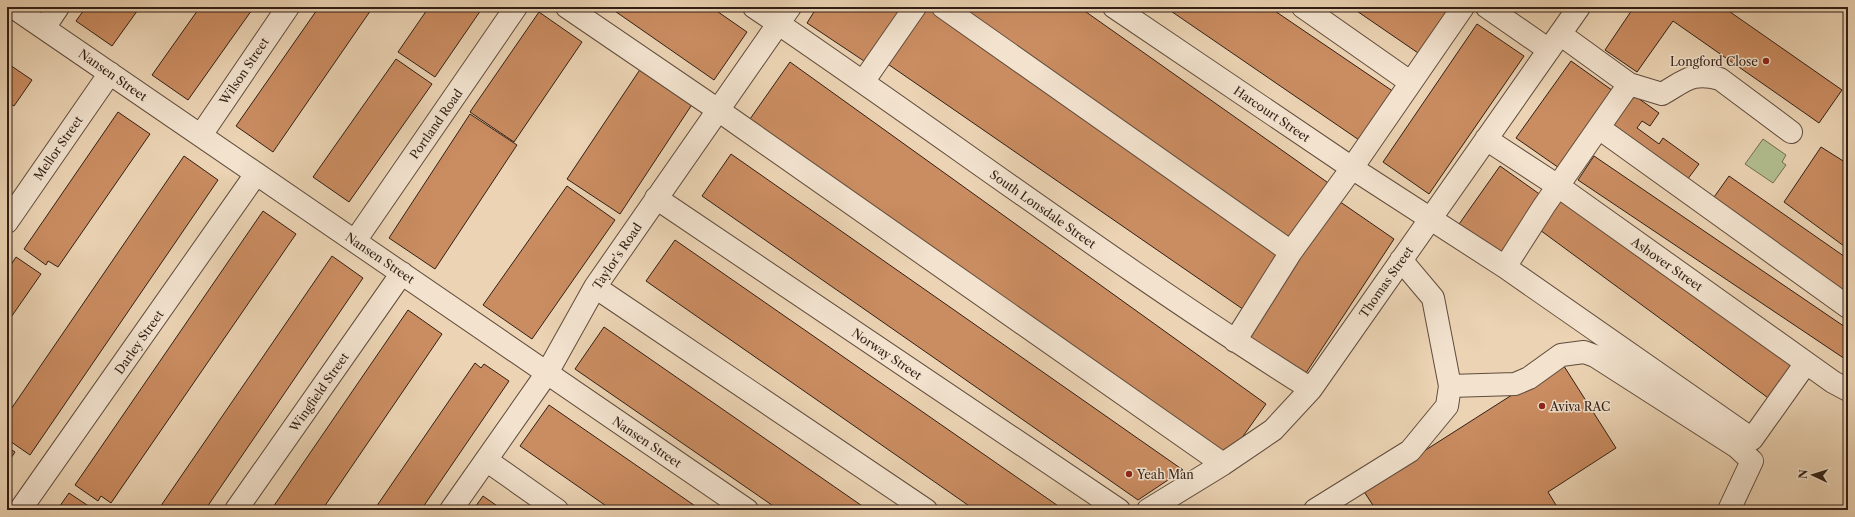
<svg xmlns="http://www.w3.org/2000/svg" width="1855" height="517" font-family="'Libre Caslon Text',serif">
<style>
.green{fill:#b2be90;stroke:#726e52}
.building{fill:#ca8c61;stroke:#321f15}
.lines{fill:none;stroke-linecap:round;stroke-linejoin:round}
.minor-casing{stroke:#604c3c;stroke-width:24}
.minor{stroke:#f2e2ce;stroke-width:22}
.poi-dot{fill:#8f2418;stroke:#f2e2ce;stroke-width:1.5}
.labels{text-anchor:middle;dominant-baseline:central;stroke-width:3;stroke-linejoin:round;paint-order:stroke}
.poi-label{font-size:12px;fill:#321f15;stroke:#f2e2ce;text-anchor:start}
.street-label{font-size:12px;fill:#321f15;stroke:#f2e2ce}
</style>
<rect width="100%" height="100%" fill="#ebd3b3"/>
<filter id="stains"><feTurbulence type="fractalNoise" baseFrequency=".005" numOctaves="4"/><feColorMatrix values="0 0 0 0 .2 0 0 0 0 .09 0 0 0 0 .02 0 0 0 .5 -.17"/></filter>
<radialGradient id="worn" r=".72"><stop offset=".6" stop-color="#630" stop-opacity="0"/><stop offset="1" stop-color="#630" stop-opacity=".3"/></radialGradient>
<path class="green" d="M1763,139L1786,155L1782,162L1786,165L1773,183L1745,164Z"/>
<path class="building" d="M86,7H140L112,46L76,21Z
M200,7H254L188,100L152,75Z
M319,7H373L273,152L236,126Z
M429,7H483L435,77L398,52Z
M609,7H711L747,32L714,80Z
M817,7H904L867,63L807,23Z
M919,7H929L1286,253L1247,312L882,60Z
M954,7H1079L1334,187L1293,240Z
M1165,7H1269L1397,94L1362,142Z
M1351,7H1456L1421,55Z
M1634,7H1723L1842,90L1819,123L1673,21L1637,72L1605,50Z
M539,12L582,42L514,142L470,112Z
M1477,24L1524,56L1429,194L1383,162Z
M396,59L432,84L349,202L313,177Z
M1571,61L1616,93L1562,170L1516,138Z
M790,62L1266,404L1226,460L750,119Z
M7,63L32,80L14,106L7,101Z
M641,68L693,103L620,214L567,179Z
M1628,91L1659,113L1650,126L1642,121L1637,128L1659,144L1663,138L1699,164L1687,180L1608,124Z
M118,112L150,134L58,267L48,261L46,265L24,249Z
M470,114L517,145L435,269L389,238Z
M1821,147L1848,164V249L1784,202Z
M731,154L1183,470L1138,500L702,196Z
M184,156L218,180L30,455L7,439V415Z
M1594,156L1848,329V361L1578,180Z
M1500,166L1545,198L1502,259L1457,227Z
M1729,176L1848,259V295L1712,200Z
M567,186L615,220L532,339L483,305Z
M1563,198L1799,371L1775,403L1540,230Z
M1336,199L1394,239L1302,379L1242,339Z
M263,211L296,234L111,503L101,496L98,501L75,485Z
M675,240L1064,510H975L646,281Z
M332,256L363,278L205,510H158Z
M16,257L41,274L7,323V271Z
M408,310L442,334L322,510H271Z
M604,327L868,510H779L575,369Z
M475,363L481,368L484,364L509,381L421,510H374Z
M1562,363L1616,448L1548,492L1559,510H1376L1363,490Z
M549,405L701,510H612L520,446Z
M7,447L15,452L7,464Z
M69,493L93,509L92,510H57Z
M483,496L503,510H473Z"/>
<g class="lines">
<defs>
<path id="minor" d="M13,7L747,510
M567,7L718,110L1223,464
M754,7C940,133 1120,269 1311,389
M943,7L1291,252
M1114,7L1352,168L1505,267L1752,439L1806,363
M1303,7L1410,82
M1487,7L1549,50
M44,28L58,7
M1560,34L1629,84L1662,94C1685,81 1692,71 1720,79L1791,132
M863,82L915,7
M1599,128L1848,307
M201,135L288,7
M1486,139L1558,186L1833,382L1848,390
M656,198L1119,510
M7,222L110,73
M355,241L516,7
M1505,267L1544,206L1629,84
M595,287L926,510
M1235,341L1291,252L1352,168L1463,7
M1450,386L1515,384L1529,378L1561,355L1584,352L1595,356L1737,447L1752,461L1729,510
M486,460L557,510
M20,510L256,174
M236,510L402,273
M451,510L547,373L595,287L790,7
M1148,510L1223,464L1273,430L1311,389L1579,7
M1315,510L1410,451L1447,406L1450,386L1433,298L1401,260"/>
</defs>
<use href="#minor" class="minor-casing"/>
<use href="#minor" class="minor"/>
</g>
<g class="poi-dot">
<circle cx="1766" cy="61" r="4"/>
<circle cx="1542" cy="406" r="4"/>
<circle cx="1129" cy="474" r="4"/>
</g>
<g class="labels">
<g class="poi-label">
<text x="1758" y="61" text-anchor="end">Longford Close</text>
<text x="1550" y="406">Aviva RAC</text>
<text x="1137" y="474">Yeah Man</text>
</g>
<g class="street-label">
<text transform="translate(244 71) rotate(-56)">Wilson Street</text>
<text transform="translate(113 75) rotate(35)">Nansen Street</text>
<text transform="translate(1272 114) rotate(34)">Harcourt Street</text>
<text transform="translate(436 124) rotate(-55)">Portland Road</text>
<text transform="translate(58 148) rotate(-55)">Mellor Street</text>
<text transform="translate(1043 209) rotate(35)">South Lonsdale Street</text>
<text transform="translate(617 256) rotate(-56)">Taylor's Road</text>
<text transform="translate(380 258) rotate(34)">Nansen Street</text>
<text transform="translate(1667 264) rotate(35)">Ashover Street</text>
<text transform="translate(1386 282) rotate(-55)">Thomas Street</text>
<text transform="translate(139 342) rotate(-55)">Darley Street</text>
<text transform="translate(887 354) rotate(34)">Norway Street</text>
<text transform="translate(319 392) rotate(-55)">Wingfield Street</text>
<text transform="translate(647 442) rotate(34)">Nansen Street</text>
</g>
</g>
<rect width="1855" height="517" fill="none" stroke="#ebd3b3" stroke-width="24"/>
<rect x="8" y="8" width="1839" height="501" fill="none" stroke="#321f15" stroke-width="2"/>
<rect x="12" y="12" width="1831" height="493" fill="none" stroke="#321f15"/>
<g transform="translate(1813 475) rotate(274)" stroke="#f2e2ce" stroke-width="3" paint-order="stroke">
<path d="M0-3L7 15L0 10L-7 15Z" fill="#321f15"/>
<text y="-6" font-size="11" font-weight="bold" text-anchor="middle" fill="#321f15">N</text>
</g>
<rect width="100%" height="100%" filter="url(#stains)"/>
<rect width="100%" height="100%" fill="url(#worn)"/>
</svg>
